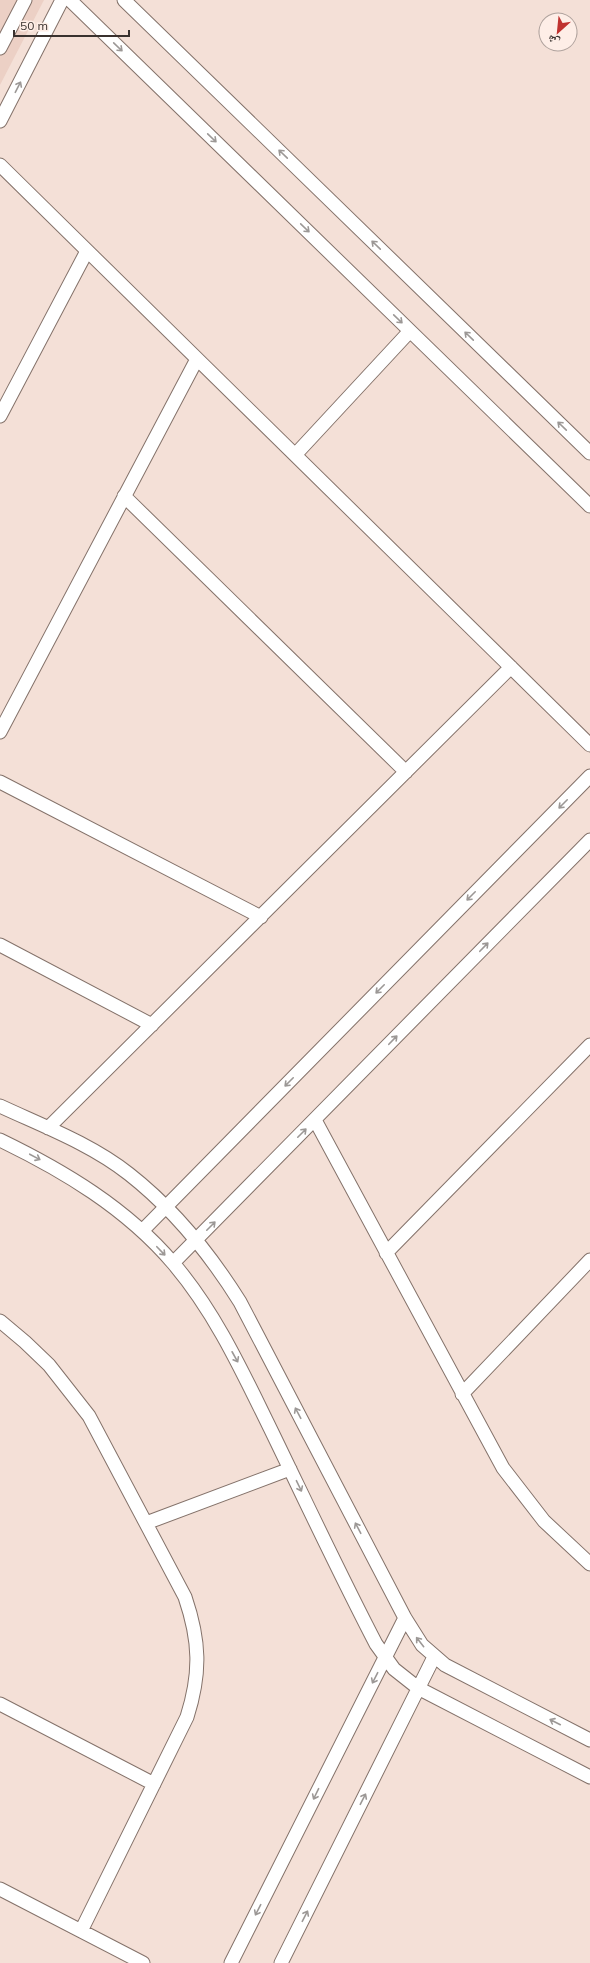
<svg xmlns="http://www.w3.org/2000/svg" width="590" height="1963" font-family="Mulish,'Noto Naskh Arabic',sans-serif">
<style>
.built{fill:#ecd0c5}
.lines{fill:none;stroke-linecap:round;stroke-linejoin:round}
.street-casing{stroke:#84726a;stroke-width:15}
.street{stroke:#fff;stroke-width:13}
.oneway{stroke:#9c9896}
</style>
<rect width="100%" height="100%" fill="#f4e0d7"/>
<path class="built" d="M0,0H44L0,85Z"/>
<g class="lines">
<defs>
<path id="street" d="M70,0L590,506
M124,0L590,453
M0,48L25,0
M0,121L62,0
M0,165L590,745
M0,416L87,251
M295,455L410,331
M124,496L406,772
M0,732L197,359
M0,782L261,917
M0,945L152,1025
M0,1106C43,1126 91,1144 129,1174C175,1210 210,1254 240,1302L405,1618L422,1645L445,1665L590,1740
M315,1120L503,1468L544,1521L590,1564
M48,1128L511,667
M0,1140C64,1171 126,1208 173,1263C215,1312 242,1371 270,1428C305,1500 339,1573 376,1644L394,1669L418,1688L590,1777
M142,1231L590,776
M386,1253L590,1045
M173,1263L590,840
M0,1321L25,1342L49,1365L89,1416L185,1597C200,1641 201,1673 187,1717L81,1931
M462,1394L590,1260
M146,1523L290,1469
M0,1704L154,1784
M0,1889L143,1963
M231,1963L405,1618
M281,1963L434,1657"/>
</defs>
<use href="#street" class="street-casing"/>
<use href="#street" class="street"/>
</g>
<defs><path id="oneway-shaft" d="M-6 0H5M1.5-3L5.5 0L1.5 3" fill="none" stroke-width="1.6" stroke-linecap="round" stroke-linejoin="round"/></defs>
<g class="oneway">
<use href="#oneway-shaft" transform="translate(118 47) rotate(44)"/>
<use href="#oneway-shaft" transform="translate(18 87) rotate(-63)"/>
<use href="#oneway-shaft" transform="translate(212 138) rotate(44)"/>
<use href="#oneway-shaft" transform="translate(283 154) rotate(-136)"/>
<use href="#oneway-shaft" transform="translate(305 228) rotate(44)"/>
<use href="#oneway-shaft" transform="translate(376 245) rotate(-136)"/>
<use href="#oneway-shaft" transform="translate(398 319) rotate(44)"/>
<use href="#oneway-shaft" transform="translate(469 336) rotate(-136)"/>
<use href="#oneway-shaft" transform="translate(562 426) rotate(-136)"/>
<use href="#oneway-shaft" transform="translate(563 804) rotate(135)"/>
<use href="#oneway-shaft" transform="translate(471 896) rotate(135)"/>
<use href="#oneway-shaft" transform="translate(484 947) rotate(-46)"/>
<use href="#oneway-shaft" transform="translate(380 989) rotate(135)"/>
<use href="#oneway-shaft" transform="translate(393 1040) rotate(-46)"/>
<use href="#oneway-shaft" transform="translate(289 1082) rotate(135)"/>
<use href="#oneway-shaft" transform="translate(302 1133) rotate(-45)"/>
<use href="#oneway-shaft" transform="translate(35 1157) rotate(28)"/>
<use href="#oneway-shaft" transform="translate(211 1226) rotate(-45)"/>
<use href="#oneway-shaft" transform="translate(161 1251) rotate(46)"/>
<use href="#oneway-shaft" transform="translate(235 1357) rotate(61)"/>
<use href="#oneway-shaft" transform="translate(298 1413) rotate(-118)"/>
<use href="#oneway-shaft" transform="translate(299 1486) rotate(64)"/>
<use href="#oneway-shaft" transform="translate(358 1528) rotate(-118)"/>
<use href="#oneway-shaft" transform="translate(420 1642) rotate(-128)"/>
<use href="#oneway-shaft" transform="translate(375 1678) rotate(117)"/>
<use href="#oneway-shaft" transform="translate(555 1722) rotate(-153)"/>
<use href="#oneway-shaft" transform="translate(316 1794) rotate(116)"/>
<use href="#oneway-shaft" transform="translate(363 1799) rotate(-63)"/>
<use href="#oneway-shaft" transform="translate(258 1910) rotate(117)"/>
<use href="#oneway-shaft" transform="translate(305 1916) rotate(-63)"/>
</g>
<g transform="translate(558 32) rotate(207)"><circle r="19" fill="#feeee7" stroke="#afa29d"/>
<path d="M0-3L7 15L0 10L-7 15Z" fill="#c0322f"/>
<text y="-6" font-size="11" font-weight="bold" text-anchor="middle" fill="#39312e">ش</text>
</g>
<path d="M14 30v6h115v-6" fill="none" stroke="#39312e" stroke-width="2"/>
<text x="20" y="30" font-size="12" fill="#39312e" stroke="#feeee7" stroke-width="3" paint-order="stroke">50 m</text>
</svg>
